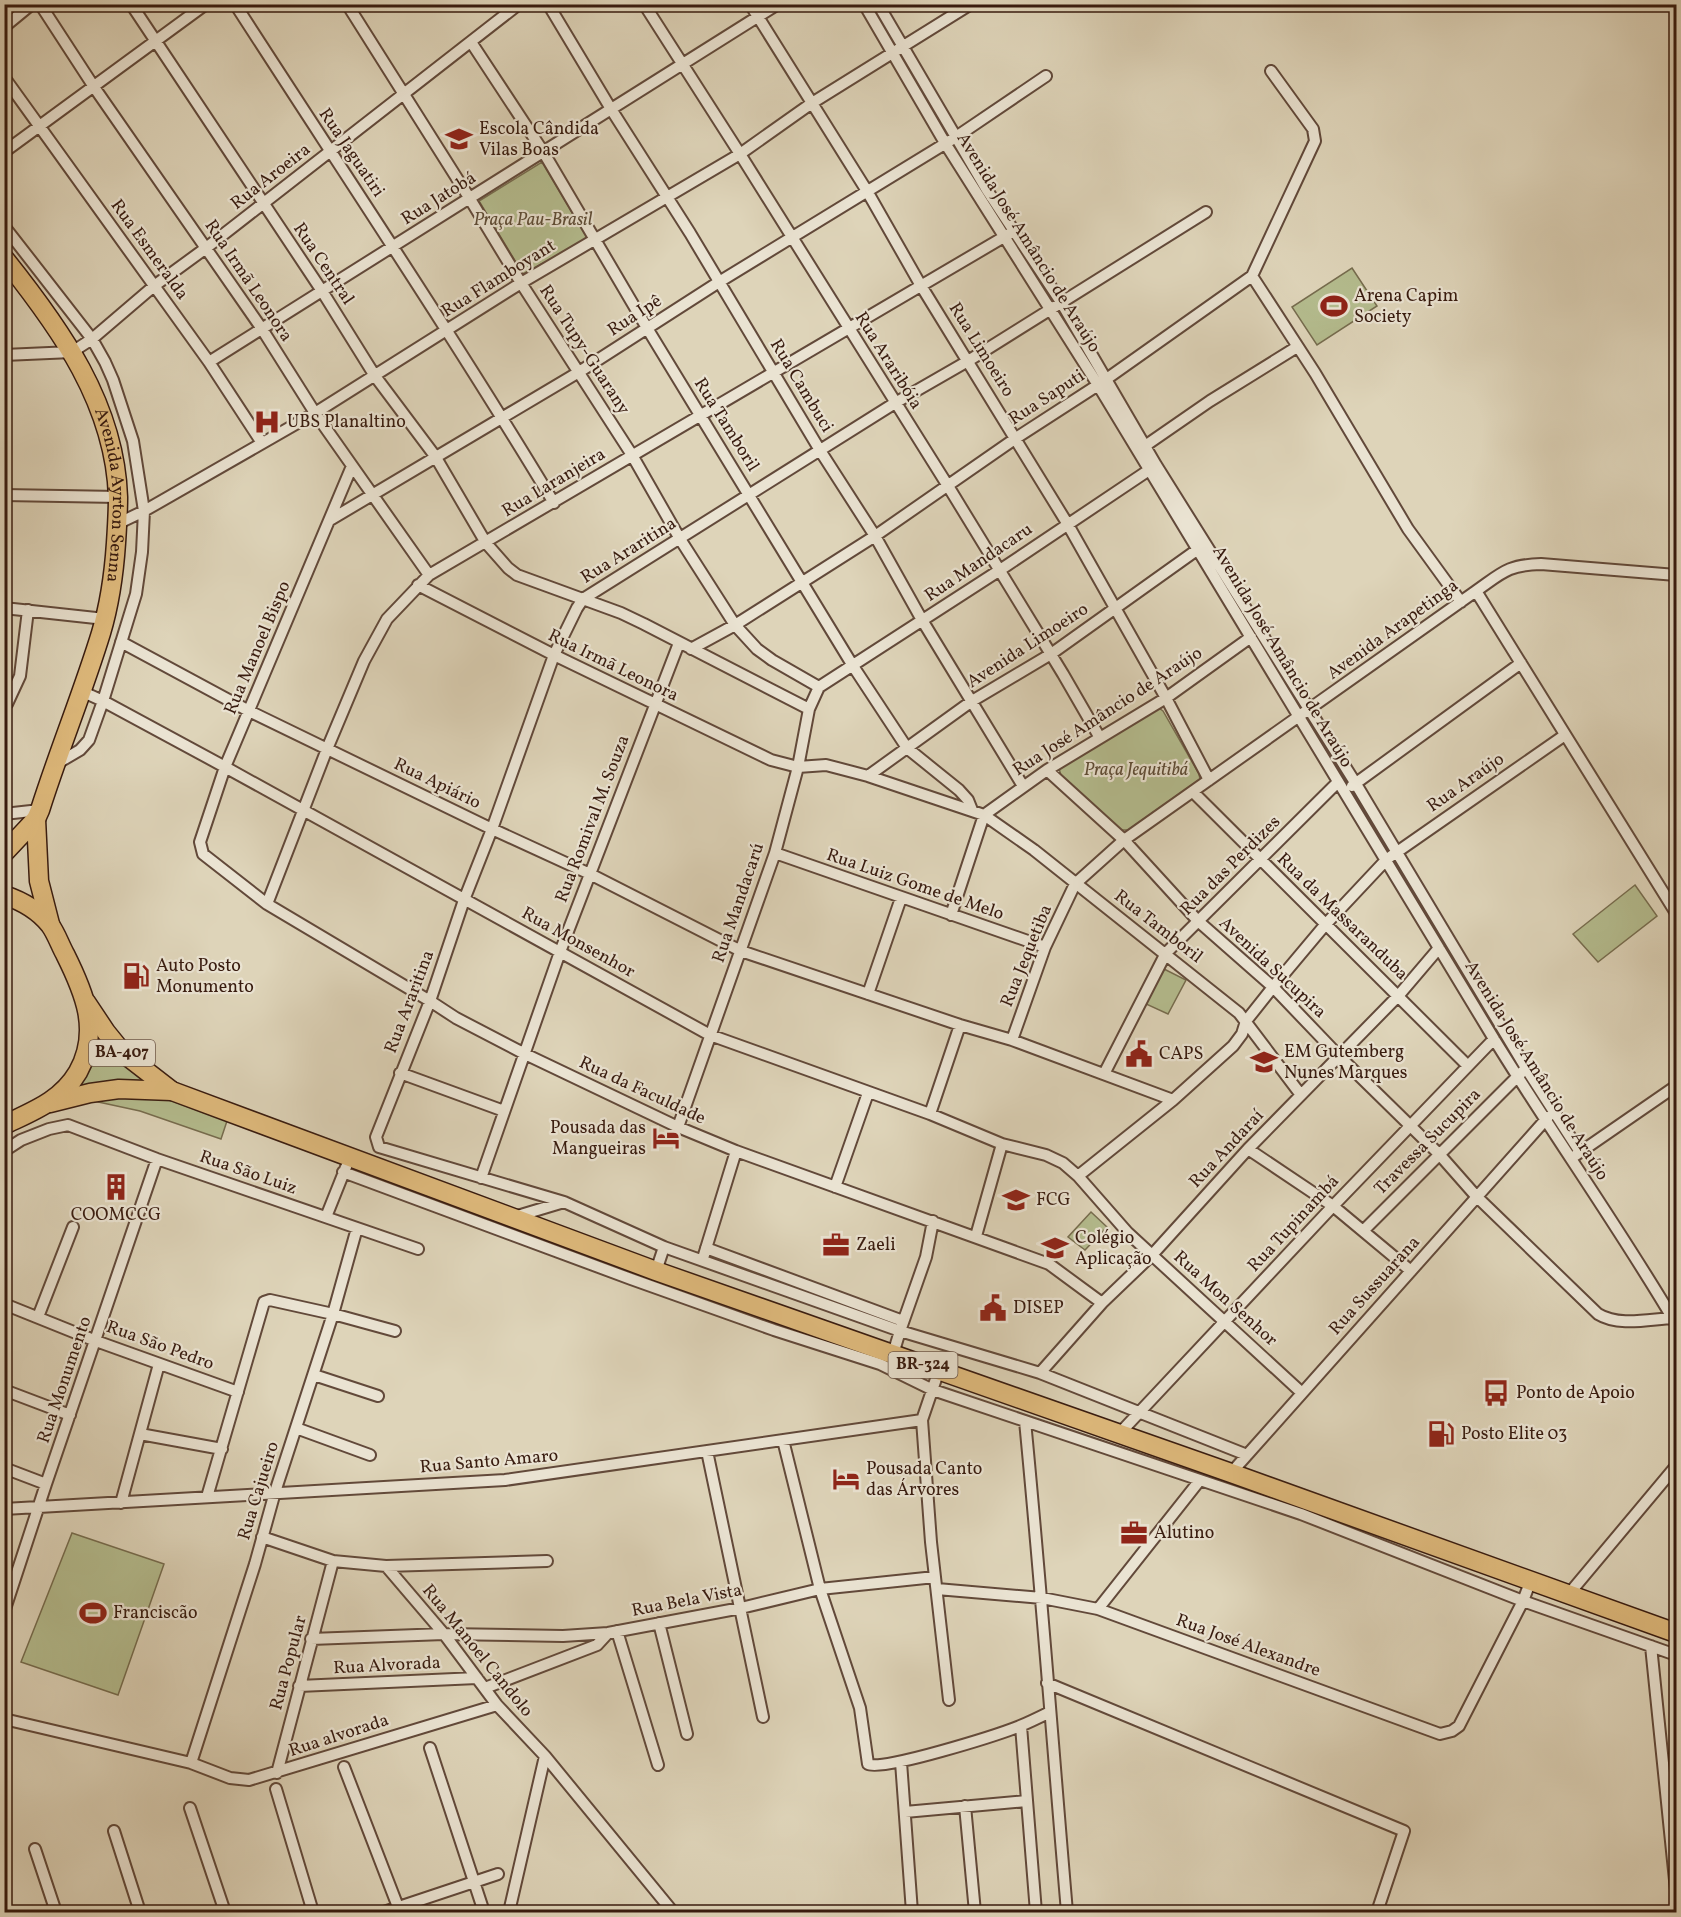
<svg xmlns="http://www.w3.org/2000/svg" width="1681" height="1917" font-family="Vollkorn,serif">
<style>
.green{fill:#b4bc8e;stroke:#766c4e;stroke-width:1.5}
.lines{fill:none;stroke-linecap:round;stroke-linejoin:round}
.minor-casing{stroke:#62493a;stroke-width:14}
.trunk-casing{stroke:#381b0f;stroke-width:21}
.minor{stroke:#eae3d2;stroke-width:10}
.trunk{stroke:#dfba7c;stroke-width:18}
.labels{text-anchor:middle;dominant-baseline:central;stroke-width:4.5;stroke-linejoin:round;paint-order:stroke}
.shield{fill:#eae3d2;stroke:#6d574a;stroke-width:1.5}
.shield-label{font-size:16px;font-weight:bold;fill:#381b0f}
.poi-label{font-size:18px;fill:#381b0f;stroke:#eae3d2;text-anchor:start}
.street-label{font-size:18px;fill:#381b0f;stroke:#eae3d2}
.park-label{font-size:18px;font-style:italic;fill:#5d4b35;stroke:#eae3d2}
</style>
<rect width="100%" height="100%" fill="#ded4b9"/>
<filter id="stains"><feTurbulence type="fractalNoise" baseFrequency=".00333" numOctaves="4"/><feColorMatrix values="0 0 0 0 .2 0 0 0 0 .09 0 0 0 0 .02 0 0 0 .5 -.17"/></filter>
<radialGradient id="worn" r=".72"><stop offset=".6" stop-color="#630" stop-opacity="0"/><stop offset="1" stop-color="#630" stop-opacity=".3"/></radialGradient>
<path class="green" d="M542,162L588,239L523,274L479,201Z
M1352,268L1377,306L1317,345L1292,307Z
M1156,706L1163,711L1199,774L1200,779L1128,830H1121L1061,776L1059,768Z
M1635,885L1657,916L1598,962L1573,934Z
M1164,969L1186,980L1168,1014L1146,1004Z
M95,1029L149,1082C118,1079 103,1081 73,1089C92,1073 95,1052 95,1029Z
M112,1097L167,1099L227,1121L221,1139L140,1111L89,1100Z
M1091,1212L1107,1227L1085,1250L1068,1237Z
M72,1533L164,1564L118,1695L21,1662Z"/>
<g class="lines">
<defs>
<path id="minor" d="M40,4L94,87L262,329L315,413L429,575
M131,4L322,291L375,376L435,456L486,543L508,568L517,575L621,613L644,624L809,709
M235,4C342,170 452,334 554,503
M347,4L470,199L521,283L632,455L680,539L735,625L757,649L772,660L819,687
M548,4L611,109L690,233L821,452L875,536L922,620L1023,786
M644,4L740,154L948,486L1063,674L1100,738
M750,4L867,191L920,284L1067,523L1166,698L1209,780
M864,4L945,143L1098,385L1494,1039C1553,1135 1619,1227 1676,1324
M878,4L987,190L1061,302L1156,465L1356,784L1526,1068L1580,1152
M4,27L32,4
M471,42L544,153L647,328L853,666L907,748L959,790L968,800L972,810
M4,77L209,362L262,443
M4,152L206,4
M1206,212L968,361L895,403L583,599L577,608L554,655L492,829L464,900L430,1001L376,1137L379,1147L564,1202L664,1247L900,1331L1040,1373L1247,1455
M4,226L92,339L105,362L113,380L133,441L144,511L142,552L136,594L103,701L89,740L80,750L56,764
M1252,276L1315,373L1408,529L1461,602
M4,355L72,352L92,339L154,286L206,248L519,4
M209,362L778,4
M1142,448L1210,401L1297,347
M352,466L225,767L200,842L203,854L267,904L430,1001L456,1018L525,1054L678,1127L736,1151L1049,1264L1102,1303
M4,495L118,497
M330,520L579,372L719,282L956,137L1046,76
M117,524L144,511L315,413L521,283L740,154L812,103L971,4
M418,585L554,655L771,760L798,767L826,765L868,776L984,815L1034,850L1239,1013L1301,1095
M1476,591L1676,913
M4,608L105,619
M121,642L249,711L492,829L590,874L741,951L960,1025L1012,1040L1173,1100
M691,649L735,625L875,536L1016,438L1098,385L1252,276L1315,141L1313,129L1271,71
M819,687L1000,570L1152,468
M81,691L103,701L225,767L710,1035L930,1114L1002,1144L1046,1155L1063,1163L1078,1176L1128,1233L1302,1393
M7,704L20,676L28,610
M1047,770L1124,840L1198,921L1273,987L1339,1056L1439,1154L1476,1196L1598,1314C1619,1327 1650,1319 1673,1318
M868,776L972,701L1051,654L1201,547
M1352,786L1521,663
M1193,792L1468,1066
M4,814L40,810
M775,853L1045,947
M267,904L327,749L364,661L387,619L429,575L1009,234
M951,915L984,815L1047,770L1166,698L1251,637
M868,994L901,898
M1012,1040L1045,947L1075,884L1124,840L1476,591C1502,573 1507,565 1541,564L1676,575
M400,1073L504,1111
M1104,1074L1166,953L1338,782
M930,1114L960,1025
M678,1127L775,853L798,767L809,709L819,687
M1248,1149L1333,1206L1411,1271
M4,1151L21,1140L49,1129L68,1125L157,1159L418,1249
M1576,1155L1676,1086
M343,1172L631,1279L774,1330L880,1364L933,1390L1301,1514L1523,1601L1676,1655
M1078,1176L1173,1100L1233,1046L1242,1034L1246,1021L1273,987L1325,925L1387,859L1565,735
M481,1178L560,952L679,643
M835,1187L868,1093
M326,1217L346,1167
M514,1217L564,1202
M1363,1231L1522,1072
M976,1236L1002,1144
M706,1248L903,1321
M704,1255L736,1151
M656,1271L664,1247
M4,1304L96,1341L238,1392
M38,1317L73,1227
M893,1354L900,1331L926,1257L933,1221
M1040,1373L1102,1303L1152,1255L1248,1149L1399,995L1439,948
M314,1375L378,1396
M4,1390L70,1415
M922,1420L931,1542L949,1700
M1025,1421C1041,1585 1053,1749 1067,1912
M296,1428L370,1455
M140,1434L222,1449
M1119,1434L1333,1206L1494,1039
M783,1440L820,1589L860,1708L868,1764C882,1772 1000,1734 1020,1726C1030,1722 1040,1717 1050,1712
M707,1451L763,1717
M4,1468L46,1484
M1231,1473L1548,1117
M207,1497L264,1302L270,1300L333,1314L395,1331
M121,1503L159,1364
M4,1509L505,1480L922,1420L939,1370
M262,1537L333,1561L386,1566L547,1561
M386,1566L444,1634L497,1705L545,1756L673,1912
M937,1589L1042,1598L1098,1609L1440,1734L1452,1731L1459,1726L1523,1601L1531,1580
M1568,1595L1676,1466
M1098,1609L1200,1480
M4,1612L46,1484L157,1159
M659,1623L687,1734
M617,1631L658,1765
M311,1639L444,1634L563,1636L608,1633L741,1608L820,1589L935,1577
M1651,1646L1676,1890
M1047,1683L1404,1831L1377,1912
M299,1686L477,1678
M485,1688L597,1645L608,1633
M4,1719L191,1763L230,1778L249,1780L497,1705
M1021,1726L1036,1912
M430,1748L484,1912
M901,1762L912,1912
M191,1763L255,1564L275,1492L333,1314L357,1228
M344,1767L400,1912
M277,1773L333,1561
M276,1789L313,1912
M965,1806L975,1912
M190,1808L225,1912
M905,1812L1027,1801
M114,1831L140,1912
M35,1849L56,1912
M384,1912L498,1874
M509,1912L545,1756"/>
<g id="trunk">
<path id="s1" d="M4,258C60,328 115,404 118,497C118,512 117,528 116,543C114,573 110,603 101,633C83,692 59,750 40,810L36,819L4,853"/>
<path d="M36,819L39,881L50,924"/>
<path d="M4,895C22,901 39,911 50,925C56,933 60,945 65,954C84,992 101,1031 78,1072C61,1101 33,1111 4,1125"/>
<path d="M86,1002L106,1032L123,1053L172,1091L656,1271L1231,1473L1676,1633"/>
<path d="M50,1103L90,1093L119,1089L172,1091"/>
</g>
</defs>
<use href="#minor" class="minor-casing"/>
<use href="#trunk" class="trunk-casing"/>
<use href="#minor" class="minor"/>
<use href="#trunk" class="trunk"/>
</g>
<defs>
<symbol id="school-bare" viewBox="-9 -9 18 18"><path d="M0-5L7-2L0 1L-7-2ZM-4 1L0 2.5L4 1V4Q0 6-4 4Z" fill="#8f2418" stroke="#eae3d2" stroke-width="2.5" paint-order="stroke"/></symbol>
<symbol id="stadium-bare" viewBox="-9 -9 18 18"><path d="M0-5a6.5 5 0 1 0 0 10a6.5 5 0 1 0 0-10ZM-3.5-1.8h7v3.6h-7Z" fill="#8f2418" stroke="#eae3d2" stroke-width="2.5" paint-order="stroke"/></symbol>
<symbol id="hospital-bare" viewBox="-9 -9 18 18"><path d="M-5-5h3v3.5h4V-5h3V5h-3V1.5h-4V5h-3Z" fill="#8f2418" stroke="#eae3d2" stroke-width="2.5" paint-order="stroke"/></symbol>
<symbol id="fuel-bare" viewBox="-9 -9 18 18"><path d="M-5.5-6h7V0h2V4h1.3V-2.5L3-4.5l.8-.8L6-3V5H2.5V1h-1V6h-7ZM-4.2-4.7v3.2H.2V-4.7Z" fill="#8f2418" stroke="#eae3d2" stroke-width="2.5" paint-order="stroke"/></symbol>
<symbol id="civic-bare" viewBox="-9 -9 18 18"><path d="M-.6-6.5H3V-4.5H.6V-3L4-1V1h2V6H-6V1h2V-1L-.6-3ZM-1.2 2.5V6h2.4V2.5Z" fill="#8f2418" stroke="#eae3d2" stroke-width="2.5" paint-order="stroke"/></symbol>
<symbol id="hotel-bare" viewBox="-9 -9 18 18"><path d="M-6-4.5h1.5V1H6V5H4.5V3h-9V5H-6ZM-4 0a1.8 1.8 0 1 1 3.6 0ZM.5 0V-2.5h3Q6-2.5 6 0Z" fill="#8f2418" stroke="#eae3d2" stroke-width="2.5" paint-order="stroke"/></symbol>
<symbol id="building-bare" viewBox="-9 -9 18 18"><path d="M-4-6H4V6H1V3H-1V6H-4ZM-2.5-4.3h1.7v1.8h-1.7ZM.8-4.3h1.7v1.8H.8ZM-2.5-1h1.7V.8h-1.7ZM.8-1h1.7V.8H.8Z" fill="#8f2418" stroke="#eae3d2" stroke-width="2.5" paint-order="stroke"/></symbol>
<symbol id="university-bare" viewBox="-9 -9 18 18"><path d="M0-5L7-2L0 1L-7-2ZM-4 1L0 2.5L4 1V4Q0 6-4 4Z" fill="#8f2418" stroke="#eae3d2" stroke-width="2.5" paint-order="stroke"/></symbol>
<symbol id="office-bare" viewBox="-9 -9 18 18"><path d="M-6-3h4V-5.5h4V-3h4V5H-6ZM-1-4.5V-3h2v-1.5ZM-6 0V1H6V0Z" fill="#8f2418" stroke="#eae3d2" stroke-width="2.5" paint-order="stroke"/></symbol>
<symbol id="bus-bare" viewBox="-9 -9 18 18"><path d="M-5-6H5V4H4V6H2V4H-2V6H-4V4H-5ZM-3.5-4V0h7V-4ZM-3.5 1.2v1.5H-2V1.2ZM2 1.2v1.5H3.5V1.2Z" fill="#8f2418" stroke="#eae3d2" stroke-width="2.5" paint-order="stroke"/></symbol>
</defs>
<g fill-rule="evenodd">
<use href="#school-bare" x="440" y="120" width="38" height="38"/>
<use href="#stadium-bare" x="1315" y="287" width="38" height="38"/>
<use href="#hospital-bare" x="248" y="403" width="38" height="38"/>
<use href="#fuel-bare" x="117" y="957" width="38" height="38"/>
<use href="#civic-bare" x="1120" y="1035" width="38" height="38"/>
<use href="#school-bare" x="1245" y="1043" width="38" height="38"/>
<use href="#hotel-bare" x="647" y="1119" width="38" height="38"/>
<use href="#building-bare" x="97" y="1168" width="38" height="38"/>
<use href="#university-bare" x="997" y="1181" width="38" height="38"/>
<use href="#office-bare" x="817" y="1226" width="38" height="38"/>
<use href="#school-bare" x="1036" y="1229" width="38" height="38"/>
<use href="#civic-bare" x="974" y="1289" width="38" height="38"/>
<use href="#bus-bare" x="1477" y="1374" width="38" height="38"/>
<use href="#fuel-bare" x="1422" y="1415" width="38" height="38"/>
<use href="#hotel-bare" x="827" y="1460" width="38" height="38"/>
<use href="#office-bare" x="1115" y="1514" width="38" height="38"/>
<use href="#stadium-bare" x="74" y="1594" width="38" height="38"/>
</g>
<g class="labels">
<g class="shield">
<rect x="89" y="1040" width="66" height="26" rx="4.5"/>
<rect x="888.5" y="1352" width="69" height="26" rx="4.5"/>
</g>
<g class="shield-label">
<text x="122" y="1053">BA-407</text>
<text x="923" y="1365">BR-324</text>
</g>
<g class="poi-label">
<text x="479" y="129">Escola Cândida<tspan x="479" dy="21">Vilas Boas</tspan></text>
<text x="1354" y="296">Arena Capim<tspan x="1354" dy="21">Society</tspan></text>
<text x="287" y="422">UBS Planaltino</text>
<text x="156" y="966">Auto Posto<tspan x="156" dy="21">Monumento</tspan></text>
<text x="1284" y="1052">EM Gutemberg<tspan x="1284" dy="21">Nunes Marques</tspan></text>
<text x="1159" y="1054">CAPS</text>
<text x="646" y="1128" text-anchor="end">Pousada das<tspan x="646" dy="21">Mangueiras</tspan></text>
<text x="1036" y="1200">FCG</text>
<text x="116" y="1215" text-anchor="middle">COOMCCG</text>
<text x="1075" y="1238">Colégio<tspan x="1075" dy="21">Aplicação</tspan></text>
<text x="856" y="1245">Zaeli</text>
<text x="1013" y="1308">DISEP</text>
<text x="1516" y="1393">Ponto de Apoio</text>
<text x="1461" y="1434">Posto Elite 03</text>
<text x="866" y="1469">Pousada Canto<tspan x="866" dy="21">das Árvores</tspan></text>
<text x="1154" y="1533">Alutino</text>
<text x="113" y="1613">Franciscão</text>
</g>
<g class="street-label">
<text transform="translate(351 153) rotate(56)">Rua Jaguatiri</text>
<text transform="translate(271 177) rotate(-38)">Rua Aroeira</text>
<text transform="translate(439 199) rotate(-32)">Rua Jatobá</text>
<text transform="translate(1028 243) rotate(58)">Avenida José Amâncio de Araújo</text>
<text transform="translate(149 250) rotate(54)">Rua Esmeralda</text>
<text transform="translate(323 264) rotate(56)">Rua Central</text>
<text transform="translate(499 279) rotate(-32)">Rua Flamboyant</text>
<text transform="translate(248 281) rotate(56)">Rua Irmã Leonora</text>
<text transform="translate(635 316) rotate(-33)">Rua Ipê</text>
<text transform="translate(584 350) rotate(57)">Rua Tupy-Guarany</text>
<text transform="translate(981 350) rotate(58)">Rua Limoeiro</text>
<text transform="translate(888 361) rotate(58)">Rua Araribóia</text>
<text transform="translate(801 386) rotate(59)">Rua Cambuci</text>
<text transform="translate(1047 398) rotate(-33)">Rua Saputi</text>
<text transform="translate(726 425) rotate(58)">Rua Tamboril</text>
<text transform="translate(554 483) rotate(-31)">Rua Laranjeira</text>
<text stroke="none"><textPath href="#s1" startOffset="267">Avenida Ayrton Senna</textPath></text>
<text transform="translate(629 551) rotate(-32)">Rua Araritina</text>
<text transform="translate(979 563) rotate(-34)">Rua Mandacaru</text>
<text transform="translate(1393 630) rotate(-36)">Avenida Arapetinga</text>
<text transform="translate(1028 646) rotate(-33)">Avenida Limoeiro</text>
<text transform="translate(258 648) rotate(-67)">Rua Manoel Bispo</text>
<text transform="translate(1282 657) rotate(59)">Avenida José Amâncio de Araújo</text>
<text transform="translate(613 666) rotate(26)">Rua Irmã Leonora</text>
<text transform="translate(1108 712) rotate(-33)">Rua José Amâncio de Araújo</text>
<text transform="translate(1466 783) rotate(-35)">Rua Araújo</text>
<text transform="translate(437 784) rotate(26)">Rua Apiário</text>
<text transform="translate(593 819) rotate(-69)">Rua Romival M. Souza</text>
<text transform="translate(1231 866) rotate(-45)">Rua das Perdizes</text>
<text transform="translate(915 885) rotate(19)">Rua Luiz Gome de Melo</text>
<text transform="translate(739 903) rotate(-71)">Rua Mandacarú</text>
<text transform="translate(1342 917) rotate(44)">Rua da Massaranduba</text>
<text transform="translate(1158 927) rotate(38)">Rua Tamboril</text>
<text transform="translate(578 943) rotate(29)">Rua Monsenhor</text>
<text transform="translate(1027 956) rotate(-68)">Rua Jequetiba</text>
<text transform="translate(1272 968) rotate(43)">Avenida Sucupira</text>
<text transform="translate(410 1002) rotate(-69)">Rua Araritina</text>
<text transform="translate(1536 1071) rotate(58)">Avenida José Amâncio de Araújo</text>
<text transform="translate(642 1091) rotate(25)">Rua da Faculdade</text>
<text transform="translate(1428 1142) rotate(-45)">Travessa Sucupira</text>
<text transform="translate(1227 1149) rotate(-47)">Rua Andaraí</text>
<text transform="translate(248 1173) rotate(19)">Rua São Luiz</text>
<text transform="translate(1294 1224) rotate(-47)">Rua Tupinambá</text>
<text transform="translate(1375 1286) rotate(-48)">Rua Sussuarana</text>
<text transform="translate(1225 1299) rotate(42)">Rua Mon Senhor</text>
<text transform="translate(160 1346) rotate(20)">Rua São Pedro</text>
<text transform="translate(65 1380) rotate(-71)">Rua Monumento</text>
<text transform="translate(489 1462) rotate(-5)">Rua Santo Amaro</text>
<text transform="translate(259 1491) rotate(-73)">Rua Cajueiro</text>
<text transform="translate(687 1601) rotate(-11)">Rua Bela Vista</text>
<text transform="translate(1248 1646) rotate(20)">Rua José Alexandre</text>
<text transform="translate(477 1651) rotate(51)">Rua Manoel Candolo</text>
<text transform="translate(289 1663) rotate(-75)">Rua Popular</text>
<text transform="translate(387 1666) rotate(-3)">Rua Alvorada</text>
<text transform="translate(339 1736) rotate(-18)">Rua alvorada</text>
</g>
<g class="park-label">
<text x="533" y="220">Praça Pau-Brasil</text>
<text x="1136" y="770">Praça Jequitibá</text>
</g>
</g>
<rect width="1681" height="1917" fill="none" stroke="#ded4b9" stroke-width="24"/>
<rect x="6" y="6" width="1669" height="1905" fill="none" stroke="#381b0f" stroke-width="3"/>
<rect x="12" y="12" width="1657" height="1893" fill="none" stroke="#381b0f" stroke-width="1.5"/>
<rect width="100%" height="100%" filter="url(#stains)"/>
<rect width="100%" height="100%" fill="url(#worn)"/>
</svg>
